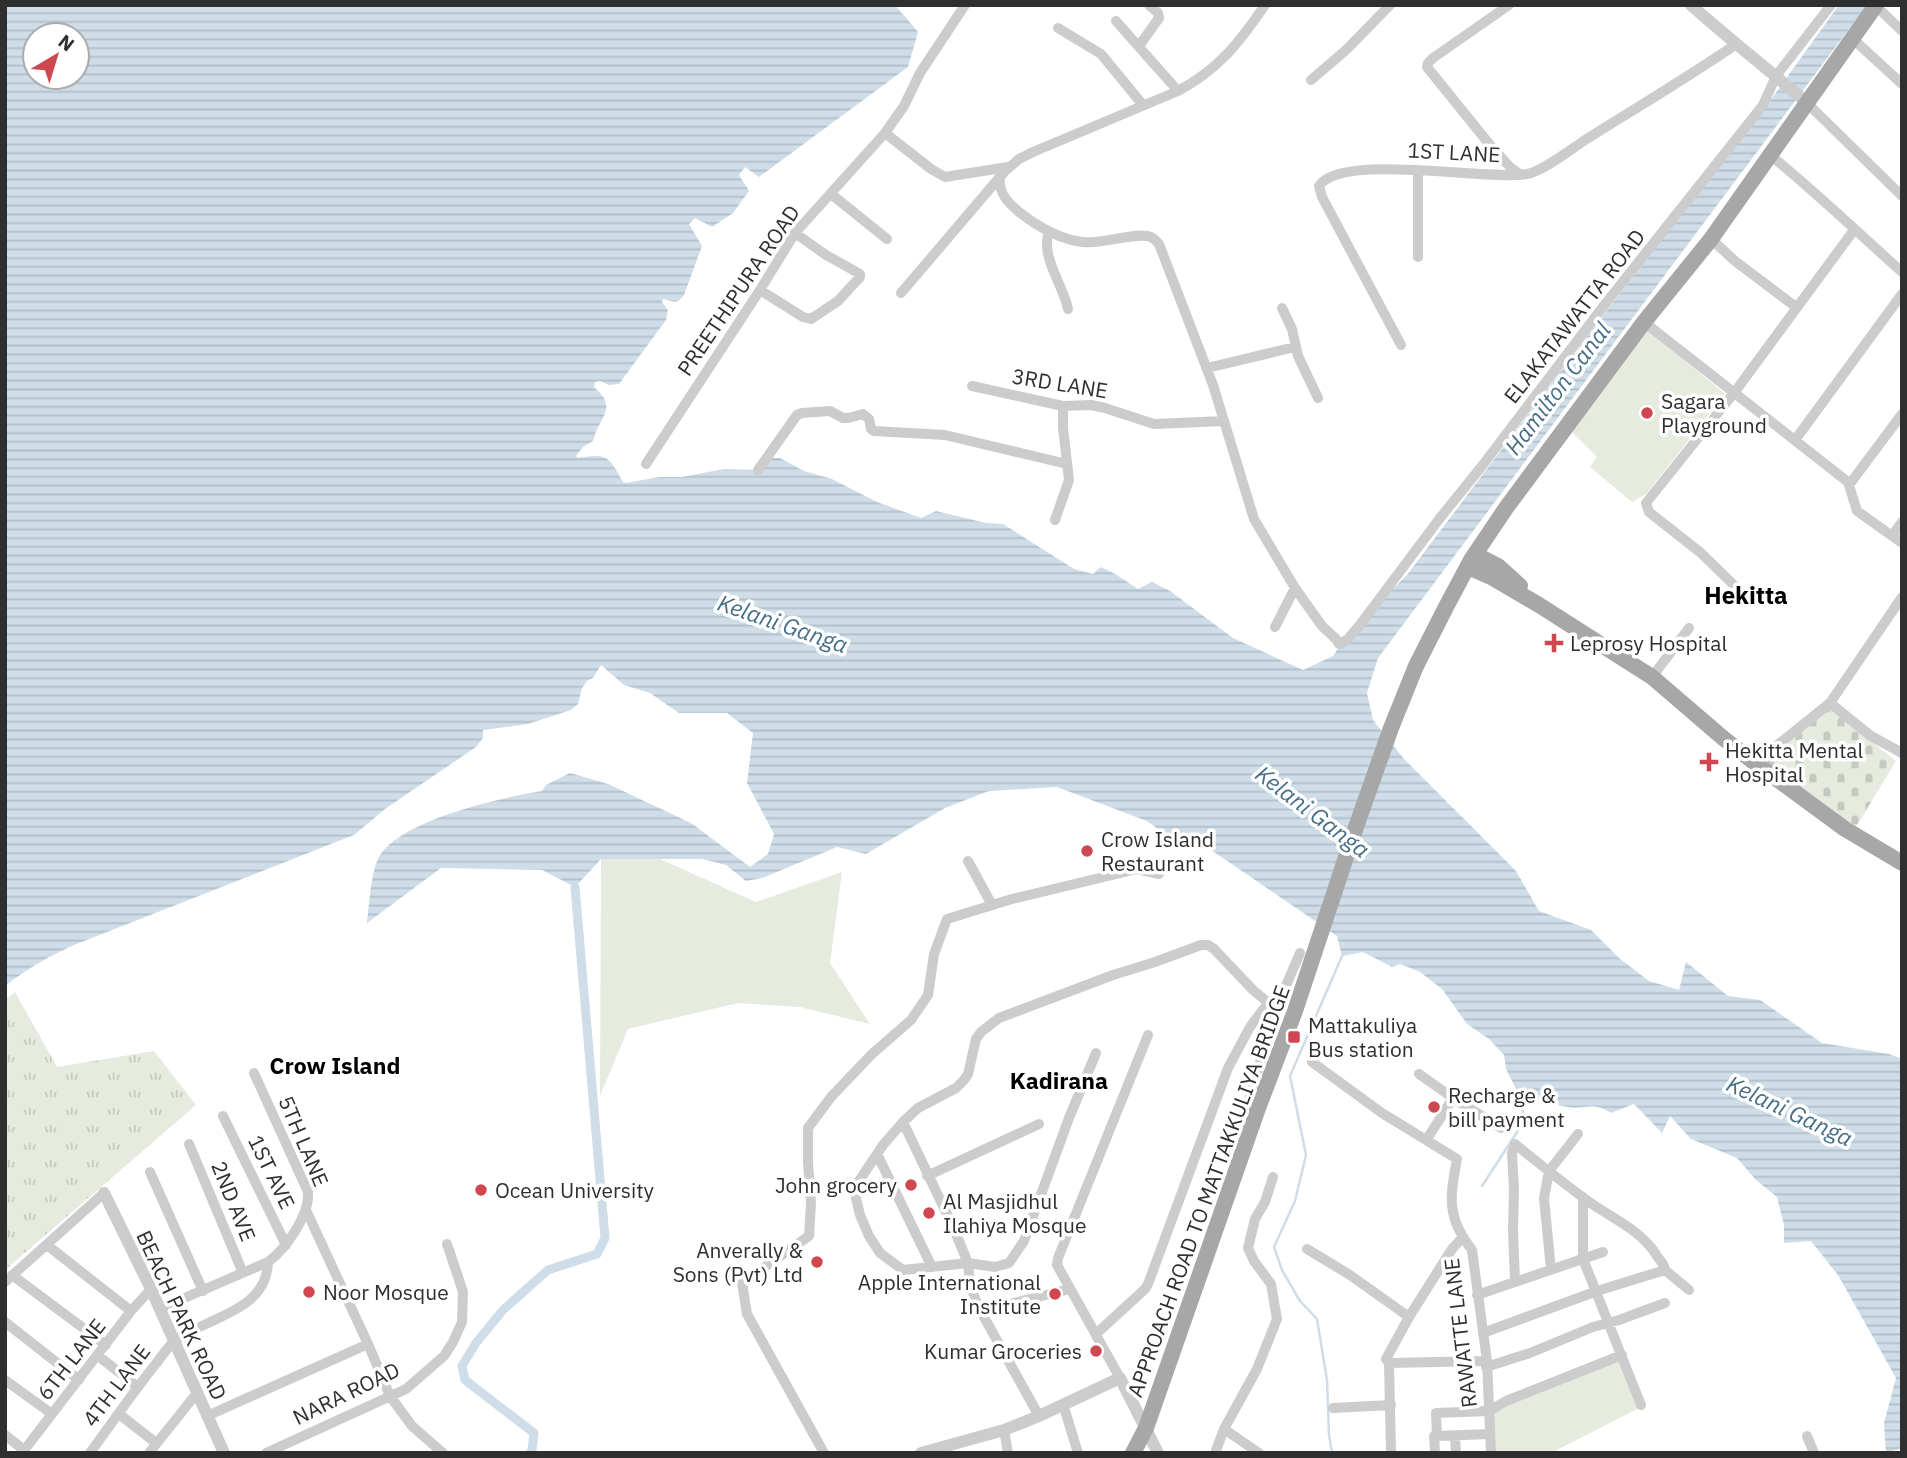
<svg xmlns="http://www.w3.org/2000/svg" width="1907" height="1458" font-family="'IBM Plex Sans',sans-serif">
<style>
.grass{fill:#e5ebdf}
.cemetery{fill:url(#cemetery-stones)}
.park{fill:url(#park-tufts)}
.water{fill:url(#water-rules);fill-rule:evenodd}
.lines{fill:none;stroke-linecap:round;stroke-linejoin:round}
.stream{stroke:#cedde8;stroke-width:2.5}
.canal{stroke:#cedde8;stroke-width:9}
.minor{stroke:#ccc;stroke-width:10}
.tertiary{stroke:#ccc;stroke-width:12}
.primary{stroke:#a7a7a7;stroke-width:16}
.poi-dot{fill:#cf4851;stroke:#fff;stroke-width:2.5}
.labels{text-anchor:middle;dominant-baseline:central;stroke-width:7;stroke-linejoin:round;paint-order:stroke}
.street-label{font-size:21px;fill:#2f2f2f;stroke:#fff}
.poi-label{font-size:21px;fill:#2f2f2f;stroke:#fff;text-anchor:start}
.water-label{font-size:23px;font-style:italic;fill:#476e87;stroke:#fff}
.neighbourhood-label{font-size:23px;font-weight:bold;fill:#000;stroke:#fff}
.quarter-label{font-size:24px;font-weight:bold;fill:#000;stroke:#fff}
</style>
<defs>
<pattern id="cemetery-stones" width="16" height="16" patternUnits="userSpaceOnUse" patternTransform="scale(1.75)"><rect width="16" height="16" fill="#e5ebdf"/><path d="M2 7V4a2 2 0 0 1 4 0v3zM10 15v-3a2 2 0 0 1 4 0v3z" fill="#c5cac0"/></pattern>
<pattern id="park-tufts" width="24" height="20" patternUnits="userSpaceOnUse" patternTransform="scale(1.75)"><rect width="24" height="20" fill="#e5ebdf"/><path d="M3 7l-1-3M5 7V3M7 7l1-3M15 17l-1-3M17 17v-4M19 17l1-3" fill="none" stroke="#c5cac0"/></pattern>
<pattern id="water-rules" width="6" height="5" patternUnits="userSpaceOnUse" patternTransform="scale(1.75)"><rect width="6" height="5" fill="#cedde8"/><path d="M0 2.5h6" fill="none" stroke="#b1bec7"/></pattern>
</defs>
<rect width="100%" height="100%" fill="#fff"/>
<path class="grass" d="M1646,328L1725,394L1646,494L1632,502L1590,467L1597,457L1571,431Z
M601,859H660L756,902L842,872L830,963L870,1024L800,1007L738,1003L628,1029L600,1096Z
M1620,1359L1639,1408L1551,1453H1495L1491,1409Z"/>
<path class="cemetery" d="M1832,710L1896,761L1856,827L1764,763L1826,711Z"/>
<path class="park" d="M15,992L57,1067L154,1051L196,1105L5,1270V1000Z"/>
<path class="water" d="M5,5H895L918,32L908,67L759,177L745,167L739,175L749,191L733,213L712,227L695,218L689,224L702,246L684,295C675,306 674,301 663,299L662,302L668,310L666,320L619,384L609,385L600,381L595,382L594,387C619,409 599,416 593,441L583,447L576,456L578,458C608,453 609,457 623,482L626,483L659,477H682L724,469L758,470L768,458H780L804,471L832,479L877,502L921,518L936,511L986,523L1003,524L1074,569L1093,574L1101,567L1117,575L1138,589L1152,582L1170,591L1233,638L1303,670L1333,656L1348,633L1407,575L1594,327L1767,105L1839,5H1867L1378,658L1367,693L1373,720L1404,759L1516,871L1539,911L1591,930L1619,958L1649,981L1679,990L1686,962L1728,996L1760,1000L1822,1043L1889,1054L1902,1059V1448L1886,1453L1884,1423L1896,1378L1838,1275L1811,1241L1784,1243V1225L1777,1197L1756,1180L1737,1158L1691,1139L1670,1116L1662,1133L1634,1104L1611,1113C1592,1101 1586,1110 1567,1107C1550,1104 1534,1099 1518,1093L1506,1069L1504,1055L1489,1039L1467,1024L1442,989L1420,972L1400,964L1392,967L1363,952L1342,956L1337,936L1195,839L1171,838L1147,821L1057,787L989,791L945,808L866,854L837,847L762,878L746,881L726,865L702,859H601L575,887L542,870L441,868L367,923C369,906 371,869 380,855C404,819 500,798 542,791L546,785L570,773L608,784L691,823L750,867L768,854L774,834L747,783L753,733L727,713H679L650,693L624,685L601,665L593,678L587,681L582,688L578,704L571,710L528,724L483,730V738L476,747L385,809L354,835L74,945C49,956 27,969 5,986ZM35,35H77V77H35Z"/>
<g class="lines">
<path class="stream" d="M1482,1186L1523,1123L1524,1116L1518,1093
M1332,1453L1329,1435L1327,1380L1317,1319L1300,1301L1282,1270L1274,1247L1295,1201L1306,1155L1290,1076L1342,956"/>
<path class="canal" d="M530,1453L532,1450L534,1433L465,1380L462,1366L476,1343L503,1310L548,1270L597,1254L605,1238L575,887"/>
<path class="minor" d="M1509,5L1433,58L1428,63L1427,67L1490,145L1510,167L1518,173
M1876,6L1902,31
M1116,21L1178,91
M1058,28L1101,54L1143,105
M1853,39L1902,84
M1139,46L1159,18L1158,13L1149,5
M1311,80L1346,50L1390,5
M1807,103L1902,196
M885,133L931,169L945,177L1008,167
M1770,155C1816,192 1858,233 1902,272
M1418,171V257
M1000,176C998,192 1007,202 1019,212C1037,226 1058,239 1082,242C1100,245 1139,231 1151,237C1155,239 1156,241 1159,244L1213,385L1254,519L1295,588L1322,626L1336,639L1339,644L1348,639L1359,626L1440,518L1482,466L1602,308L1763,105L1776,76L1831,5
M831,194L887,239
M1049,231C1040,257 1063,284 1068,309
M1711,239L1735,261L1796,307
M760,290L803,317L811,319L838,301L860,277V274L826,255L795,233
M901,293L1005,171L1019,159L1033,152L1178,91C1219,69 1239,43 1265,5
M1282,308L1292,329L1298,356L1318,398
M1644,322L1848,482L1857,511L1902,543
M1401,345L1322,197L1319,186C1340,152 1487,181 1527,174C1541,172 1569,151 1582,142C1633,110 1685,79 1735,45
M1207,368L1295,347
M972,386L1063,406L1091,405L1105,408L1154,424L1224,421
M1795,440L1902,294
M646,464L760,290L795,233L885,133L904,106L920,73L965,5
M758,470L797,415L802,413L830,411L843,418H848L863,414L869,419L871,429L874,431L945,435L1067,464
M1849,485L1902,414
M1055,520L1069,480L1063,428V406
M1892,536L1902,522
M1738,589L1701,553L1649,512L1646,503L1734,393L1854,230
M1275,627L1295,588
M1652,677L1689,628
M1830,703L1871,736L1902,753
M1755,763L1830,703L1902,597
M968,861L992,905
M1276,1009L1300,953
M1312,1062L1382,1113L1457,1159C1450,1197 1446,1217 1472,1250L1487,1361L1491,1453
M1419,1074L1453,1098
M223,1116L286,1245
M903,1122L954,1229L968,1263L995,1267L1009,1263L1024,1241L1069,1118L1096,1053
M1427,1139L1453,1098L1501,1128
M189,1144L243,1273
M877,1154L932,1267
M150,1172L203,1291
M927,1176L1039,1124
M1583,1197V1259L1641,1405
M306,1210L368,1344L390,1396L412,1426L443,1453
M47,1245L131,1311
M1307,1249L1350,1275L1409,1317
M1551,1270L1544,1198L1549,1171L1578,1134
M12,1275L106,1345
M5,1282L104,1193
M1515,1282L1513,1230L1514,1189L1512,1153L1515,1144C1538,1163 1561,1181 1585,1199C1609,1217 1642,1230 1657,1256C1661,1262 1664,1263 1665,1270L1689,1290
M1477,1295L1603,1252
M979,1308L1001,1306L1070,1289
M159,1309L268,1262C286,1249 310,1214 308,1192L254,1073
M5,1322L79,1380
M1483,1333L1597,1291L1665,1270
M1096,1334L1145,1289L1148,1284L1228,1068L1250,1027L1268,1003
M97,1355L138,1387
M1389,1363L1487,1361
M1486,1367L1530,1353L1593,1327L1619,1320L1665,1303
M1120,1378L1057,1265L1058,1258L1148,1035
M5,1380L52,1414
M1063,1404L1078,1453
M1333,1408L1391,1405
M119,1414L156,1443
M207,1416L368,1344
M1039,1416L979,1308L970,1285L968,1263L903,1270L880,1253L869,1236L860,1215L855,1194V1187L883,1145L903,1122L918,1108L956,1088L964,1080L968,1074L976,1039L981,1032L999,1018L1113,975L1155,962L1201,945H1208L1214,949L1253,990L1276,1009L1248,1103L1249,1107L1257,1111
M1224,1429L1259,1453
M1004,1430L1008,1453
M1490,1434L1437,1436L1436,1413L1489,1411L1506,1401L1622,1355
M5,1435L24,1450
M1455,1436L1456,1453
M1807,1436L1814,1453
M22,1453L131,1311L151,1289
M90,1453C111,1424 132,1394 154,1366C161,1358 167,1347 175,1341C206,1317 267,1312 268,1262
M149,1453L197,1393
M266,1453L406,1389L444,1356L453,1342L462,1322L463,1292L447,1244
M824,1453L747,1314L742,1283L809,1236L811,1203L808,1163V1128L831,1097L872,1054L911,1020L928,995L934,954L947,919L1012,899L1137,869L1159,874
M1215,1453L1224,1429L1257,1369L1277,1319L1271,1284L1254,1261L1248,1248L1255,1219L1265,1202L1273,1177
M1391,1453L1389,1363L1386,1359L1409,1317L1452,1249L1462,1238
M1435,1453L1434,1436H1437"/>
<path class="tertiary" d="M1691,5C1729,39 1769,70 1807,103
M104,1193L151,1289L224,1453
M921,1453L1004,1430L1039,1416L1120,1378L1158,1453"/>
<path class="primary" d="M1475,554L1498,566L1520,586
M1468,567L1493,578L1539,605L1652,677L1723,738L1755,763L1845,829L1902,863
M1133,1453L1146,1428L1257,1111L1295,1011L1356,827L1391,728L1416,666L1446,607L1471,560L1506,508L1644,322L1711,239L1876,5"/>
</g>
<g class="poi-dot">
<circle cx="1647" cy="413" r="7"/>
<path d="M1550.5 632.5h7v7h7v7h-7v7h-7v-7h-7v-7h7z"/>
<path d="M1705.5 751.5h7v7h7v7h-7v7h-7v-7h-7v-7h7z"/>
<circle cx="1087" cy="851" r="7"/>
<rect x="1287" y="1030" width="14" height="14" rx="3.5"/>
<circle cx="1434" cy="1107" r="7"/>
<circle cx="911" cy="1185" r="7"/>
<circle cx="481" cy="1190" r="7"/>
<circle cx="929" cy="1213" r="7"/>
<circle cx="817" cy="1262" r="7"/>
<circle cx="309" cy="1292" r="7"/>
<circle cx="1055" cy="1294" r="7"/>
<circle cx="1096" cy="1351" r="7"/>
</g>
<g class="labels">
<g class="street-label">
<text transform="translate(1454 152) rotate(3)">1ST LANE</text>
<text transform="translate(738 290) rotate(-56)">PREETHIPURA ROAD</text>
<text transform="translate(1574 316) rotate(-52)">ELAKATAWATTA ROAD</text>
<text transform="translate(1060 383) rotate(9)">3RD LANE</text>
<text transform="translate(304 1141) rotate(67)">5TH LANE</text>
<text transform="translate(272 1172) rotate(64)">1ST AVE</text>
<text transform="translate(1208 1191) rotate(-70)">APPROACH ROAD TO MATTAKKULIYA BRIDGE</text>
<text transform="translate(234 1201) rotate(68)">2ND AVE</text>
<text transform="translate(182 1315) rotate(65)">BEACH PARK ROAD</text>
<text transform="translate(1460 1333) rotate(-97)">RAWATTE LANE</text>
<text transform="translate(71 1359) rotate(-52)">6TH LANE</text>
<text transform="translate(116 1385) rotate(-53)">4TH LANE</text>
<text transform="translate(346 1393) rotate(-26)">NARA ROAD</text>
</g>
<g class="poi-label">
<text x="1661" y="401">Sagara<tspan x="1661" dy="24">Playground</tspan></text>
<text x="1570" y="643">Leprosy Hospital</text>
<text x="1725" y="750">Hekitta Mental<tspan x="1725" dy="24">Hospital</tspan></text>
<text x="1101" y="839">Crow Island<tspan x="1101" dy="24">Restaurant</tspan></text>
<text x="1308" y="1025">Mattakuliya<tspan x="1308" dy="24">Bus station</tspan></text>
<text x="1448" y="1095">Recharge &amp;<tspan x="1448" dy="24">bill payment</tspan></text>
<text x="897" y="1185" text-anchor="end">John grocery</text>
<text x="495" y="1190">Ocean University</text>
<text x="943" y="1201">Al Masjidhul<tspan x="943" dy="24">Ilahiya Mosque</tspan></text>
<text x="803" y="1250" text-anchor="end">Anverally &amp;<tspan x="803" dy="24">Sons (Pvt) Ltd</tspan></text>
<text x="1041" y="1282" text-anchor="end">Apple International<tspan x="1041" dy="24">Institute</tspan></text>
<text x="323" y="1292">Noor Mosque</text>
<text x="1082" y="1351" text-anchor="end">Kumar Groceries</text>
</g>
<g class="water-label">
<text transform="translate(1557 388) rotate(-53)">Hamilton Canal</text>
<text transform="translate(783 623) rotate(19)">Kelani Ganga</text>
<text transform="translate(1313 811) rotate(37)">Kelani Ganga</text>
<text transform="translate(1790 1110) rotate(25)">Kelani Ganga</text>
</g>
<g class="neighbourhood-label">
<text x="335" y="1065">Crow Island</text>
<text x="1059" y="1080">Kadirana</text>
</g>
<g class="quarter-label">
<text x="1746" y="595">Hekitta</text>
</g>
</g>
<rect width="1907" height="1458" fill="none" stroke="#2f2f2f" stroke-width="14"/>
<g transform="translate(56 56) rotate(38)"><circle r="33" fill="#ffffff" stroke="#acacac" stroke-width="2"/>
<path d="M0-5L12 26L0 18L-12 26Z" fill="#cf4851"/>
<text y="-10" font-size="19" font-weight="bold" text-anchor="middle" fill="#2f2f2f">N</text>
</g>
</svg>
